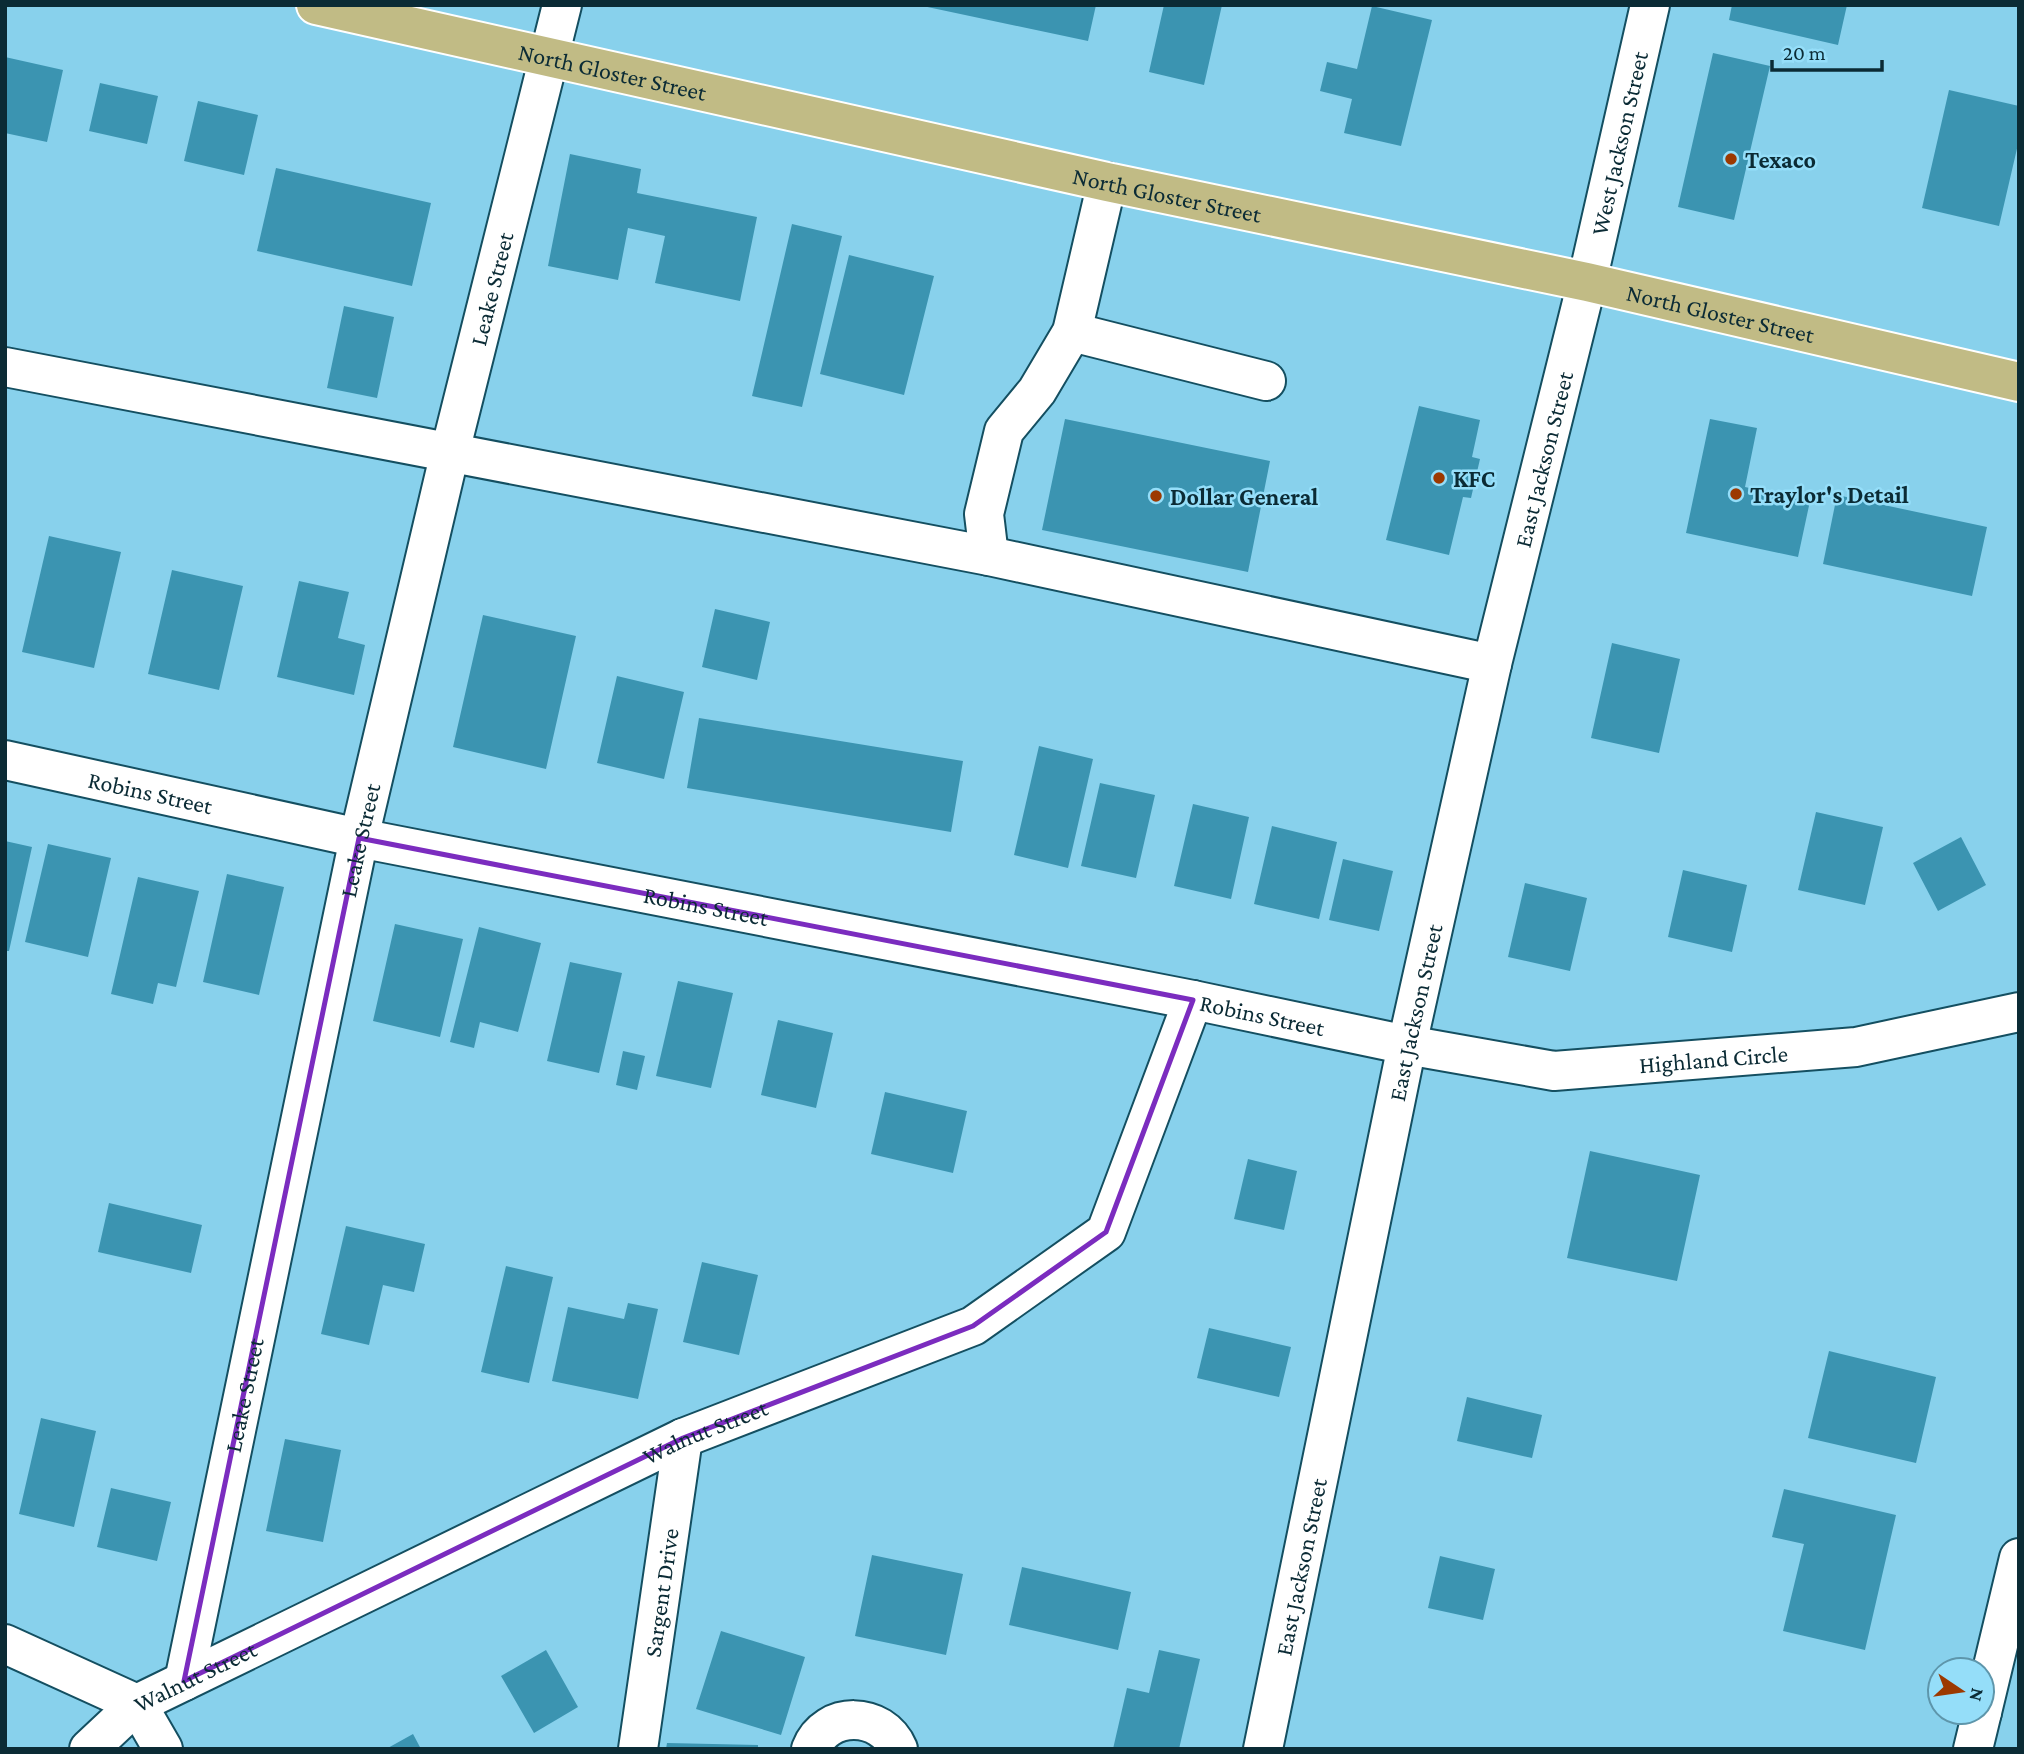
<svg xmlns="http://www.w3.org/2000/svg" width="2024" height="1754" font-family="'Crimson Pro',serif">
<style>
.building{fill:#3b94b1}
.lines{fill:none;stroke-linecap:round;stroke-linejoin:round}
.minor-casing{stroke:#144f61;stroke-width:42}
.major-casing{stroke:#fff;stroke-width:42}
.minor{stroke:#fff;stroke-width:38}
.major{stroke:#c1bb85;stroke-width:38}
.marked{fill:none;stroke:#7b2cbf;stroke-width:5;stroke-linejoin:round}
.poi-dot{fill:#9c3900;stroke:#95def9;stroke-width:2.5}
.labels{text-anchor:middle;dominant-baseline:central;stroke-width:5;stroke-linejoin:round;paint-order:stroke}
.street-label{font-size:24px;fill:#0b2b35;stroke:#95def9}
.poi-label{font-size:24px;font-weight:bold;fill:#0b2b35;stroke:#95def9;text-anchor:start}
</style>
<rect width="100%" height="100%" fill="#88d1ec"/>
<path class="building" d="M918,5H1096L1088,41Z
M1164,5H1222L1204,85L1149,72Z
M1732,5H1847L1838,45L1729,20Z
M1372,6L1432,20L1401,146L1344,133L1352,99L1320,91L1327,62L1357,69Z
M1713,53L1770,66L1734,220L1678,207Z
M5,57L63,70L47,142L5,133Z
M100,83L158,96L147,144L89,131Z
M1949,90L2019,106V140L1999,226L1922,208Z
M198,101L258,115L244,175L184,161Z
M570,154L641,169L637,193L757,217L740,301L655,283L665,236L628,228L618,280L548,266Z
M276,168L431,203L412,286L257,251Z
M792,224L842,236L802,407L752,396Z
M849,255L934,276L904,395L820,374Z
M344,306L394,317L377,398L327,388Z
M1419,406L1480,420L1472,457L1480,459L1471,498L1463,497L1449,555L1386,540Z
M1065,419L1270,461L1248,572L1042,530Z
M1710,419L1757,428L1745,487L1810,501L1798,557L1686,533Z
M1837,495L1987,527L1972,596L1823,564Z
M49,536L121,552L94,668L22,652Z
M172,570L243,586L219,690L148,674Z
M299,581L349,592L338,638L365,645L354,695L277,677Z
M715,609L770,622L757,680L702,667Z
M483,615L576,636L546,769L453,747Z
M1612,643L1680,659L1659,753L1591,738Z
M617,676L684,692L664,779L597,763Z
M699,718L963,761L951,832L687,788Z
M1039,746L1093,759L1068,868L1014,855Z
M1100,783L1155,795L1136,878L1081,866Z
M1193,804L1249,817L1231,899L1174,886Z
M1816,812L1883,827L1865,905L1798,890Z
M1272,826L1337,842L1319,919L1254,904Z
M1961,837L1986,885L1938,911L1913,863Z
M5,841L32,847L9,951H5Z
M48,844L111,858L88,957L25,942Z
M1343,859L1393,871L1379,931L1329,920Z
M1683,870L1747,885L1732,952L1668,937Z
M227,874L284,887L259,995L203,982Z
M138,877L199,891L176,987L158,983L153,1004L111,994Z
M1525,883L1587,898L1570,971L1508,957Z
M395,924L463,939L440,1037L373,1021Z
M479,927L541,943L518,1032L480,1022L474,1048L450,1042Z
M570,962L622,973L599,1073L547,1061Z
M678,981L733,993L711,1088L656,1076Z
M778,1020L833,1033L816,1108L761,1095Z
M623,1051L645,1056L637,1090L616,1085Z
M885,1092L967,1111L953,1173L871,1154Z
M1590,1151L1700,1175L1677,1281L1567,1258Z
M1248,1159L1297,1171L1284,1230L1234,1219Z
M109,1203L202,1225L191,1273L98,1252Z
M346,1226L425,1244L414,1292L383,1285L369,1345L321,1334Z
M702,1262L758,1275L739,1355L683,1342Z
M506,1266L553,1277L529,1383L481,1372Z
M628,1303L658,1309L638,1399L552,1381L568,1307L624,1319Z
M1209,1328L1291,1347L1279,1397L1197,1378Z
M1829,1351L1936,1377L1916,1463L1808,1438Z
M1467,1397L1542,1415L1532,1458L1457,1441Z
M41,1418L96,1431L74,1527L19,1514Z
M285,1439L341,1450L323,1542L266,1531Z
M111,1488L171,1502L157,1561L97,1547Z
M1784,1489L1896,1515L1865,1650L1783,1631L1804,1544L1772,1537Z
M872,1555L963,1574L946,1655L855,1636Z
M1440,1556L1495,1569L1483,1620L1428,1608Z
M1022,1567L1131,1592L1118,1650L1009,1625Z
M721,1631L805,1657L781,1735L696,1709Z
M546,1650L578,1707L534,1733L501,1676Z
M1159,1650L1200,1659L1179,1749H1113L1127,1688L1149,1693Z
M413,1734L421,1749H386Z
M667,1743L758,1745V1749H666Z"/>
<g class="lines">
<defs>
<g id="minor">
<path d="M1072,332L1266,381"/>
<path d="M5,367L989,556L1492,664"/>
<path d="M989,556L984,514L1004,431L1037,391L1072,332L1107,182"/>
<path id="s1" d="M5,760L359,838L1193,1000L1407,1045L1554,1071L1856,1047L2019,1012"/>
<path d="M5,1644L137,1704L163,1749"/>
<path id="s2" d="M184,1681L359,838L450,452L562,5"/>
<path d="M1982,1712L2019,1558"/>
<path id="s3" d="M89,1749L137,1704L683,1438L973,1326L1106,1232L1193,1000"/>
<path id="s4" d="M638,1749L683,1438"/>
<path d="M811,1749C826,1710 882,1711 898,1749"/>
<path id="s5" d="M1263,1749L1407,1045L1492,664L1587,282L1650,5"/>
<path d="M1973,1749L1982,1712"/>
</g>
<g id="major">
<path id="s6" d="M316,5L1107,182L1587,282L2019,382"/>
</g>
</defs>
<use href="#minor" class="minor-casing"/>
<use href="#major" class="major-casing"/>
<use href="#minor" class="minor"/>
<use href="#major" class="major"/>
</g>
<path class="marked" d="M359,838L1193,1000L1106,1232L973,1326L683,1438L184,1681Z"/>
<g class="poi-dot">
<circle cx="1731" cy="159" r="7"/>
<circle cx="1439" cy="478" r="7"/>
<circle cx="1736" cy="494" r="7"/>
<circle cx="1156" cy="496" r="7"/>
</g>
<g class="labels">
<g class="street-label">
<text stroke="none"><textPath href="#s6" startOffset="304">North Gloster Street</textPath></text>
<text stroke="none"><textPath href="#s5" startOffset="1645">West Jackson Street</textPath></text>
<text stroke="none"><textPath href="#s6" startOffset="872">North Gloster Street</textPath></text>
<text stroke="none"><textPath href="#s2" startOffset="1426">Leake Street</textPath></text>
<text stroke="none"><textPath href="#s6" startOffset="1438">North Gloster Street</textPath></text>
<text stroke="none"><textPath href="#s5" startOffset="1320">East Jackson Street</textPath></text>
<text stroke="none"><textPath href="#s1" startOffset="149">Robins Street</textPath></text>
<text stroke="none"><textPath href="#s2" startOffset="859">Leake Street</textPath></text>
<text stroke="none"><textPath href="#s1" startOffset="716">Robins Street</textPath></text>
<text stroke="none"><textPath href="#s5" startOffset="752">East Jackson Street</textPath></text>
<text stroke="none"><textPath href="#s1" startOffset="1283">Robins Street</textPath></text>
<text stroke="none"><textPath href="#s1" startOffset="1740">Highland Circle</textPath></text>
<text stroke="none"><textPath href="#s2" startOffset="292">Leake Street</textPath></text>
<text stroke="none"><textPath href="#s3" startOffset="696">Walnut Street</textPath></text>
<text stroke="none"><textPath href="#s5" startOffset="186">East Jackson Street</textPath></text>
<text stroke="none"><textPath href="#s4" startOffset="158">Sargent Drive</textPath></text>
<text stroke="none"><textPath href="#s3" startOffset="130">Walnut Street</textPath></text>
</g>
<g class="poi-label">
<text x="1745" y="159">Texaco</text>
<text x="1453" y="478">KFC</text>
<text x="1750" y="494">Traylor's Detail</text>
<text x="1170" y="496">Dollar General</text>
</g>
</g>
<rect width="2024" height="1754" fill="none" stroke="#0b2b35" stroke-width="14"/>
<g transform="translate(1961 1691) rotate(103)"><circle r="33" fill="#95def9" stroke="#5e96ab" stroke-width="2"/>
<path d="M0-5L12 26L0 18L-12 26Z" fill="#9c3900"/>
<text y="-10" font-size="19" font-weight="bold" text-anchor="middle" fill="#0b2b35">N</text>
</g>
<path d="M1772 60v10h110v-10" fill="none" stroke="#0b2b35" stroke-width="3.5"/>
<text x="1783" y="60" font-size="21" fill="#0b2b35" stroke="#95def9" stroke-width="5" paint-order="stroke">20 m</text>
</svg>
